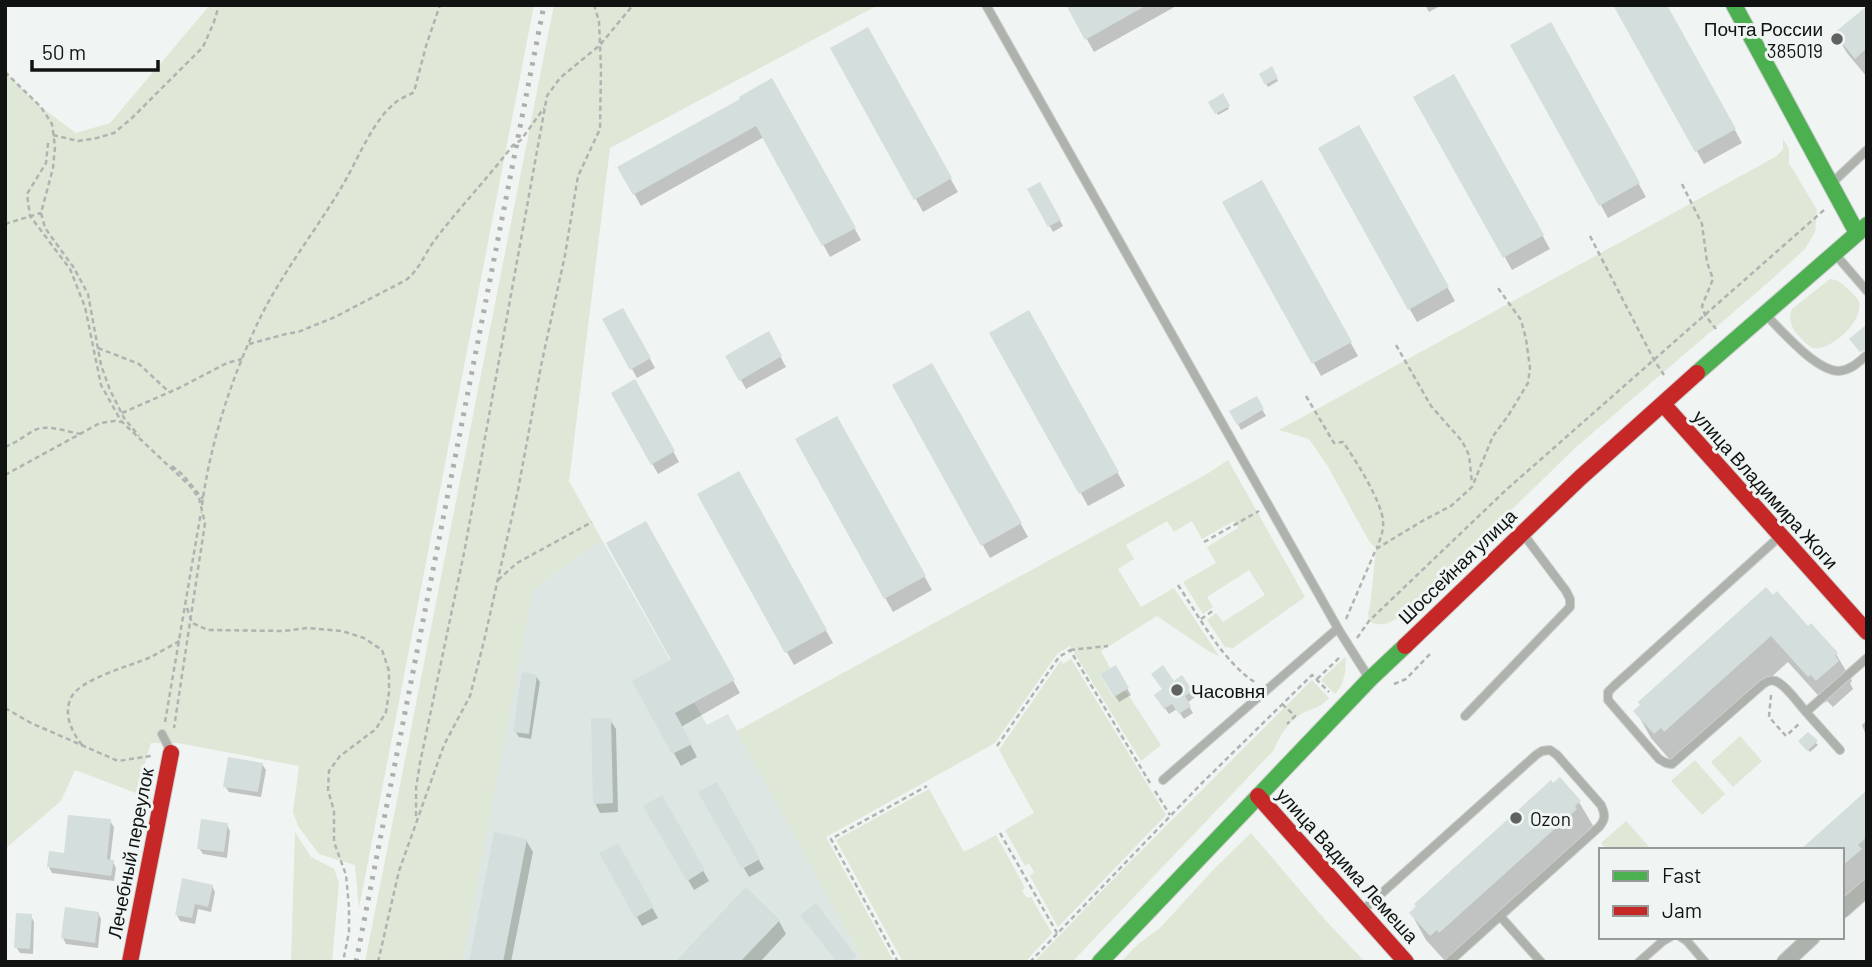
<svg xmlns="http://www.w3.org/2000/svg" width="1872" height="967" font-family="Barlow,sans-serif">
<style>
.built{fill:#dde6e2}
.green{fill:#dfe7d6}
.shadow{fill:#0003}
.building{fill:#d3dedd}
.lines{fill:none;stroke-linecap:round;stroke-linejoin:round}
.lane-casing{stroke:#cdcfce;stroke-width:10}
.street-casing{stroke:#cdcfce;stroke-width:18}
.fast-casing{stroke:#cdcfce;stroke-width:18}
.jam-casing{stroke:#cdcfce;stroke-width:18}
.path{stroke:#b0b3b1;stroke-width:2.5;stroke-dasharray:5 3.5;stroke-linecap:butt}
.lane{stroke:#adb2ad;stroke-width:8}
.street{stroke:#adb2ad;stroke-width:16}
.fast{stroke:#4caf50;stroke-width:16}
.jam{stroke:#c62828;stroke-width:16}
.rail{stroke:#acafac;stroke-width:5;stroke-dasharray:3.5 7;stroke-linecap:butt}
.poi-dot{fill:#5f6261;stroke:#eff5f3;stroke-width:2.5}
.labels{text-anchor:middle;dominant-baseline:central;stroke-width:6;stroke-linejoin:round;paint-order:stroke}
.poi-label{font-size:19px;fill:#111313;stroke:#eff5f3;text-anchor:start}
.street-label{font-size:19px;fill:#111313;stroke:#eff5f3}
</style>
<rect width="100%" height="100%" fill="#f0f4f2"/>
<path class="built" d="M602,540L707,725L728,714L864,962H461L490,801L533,589Z"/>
<path class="green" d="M210,5H534L359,908L355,865L319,854L298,826L293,812L299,766L178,743H151L136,793L75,770L61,801L5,849V72L41,107L76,133L110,123Z
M554,5H878L610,148L569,481L602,540L533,589L462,962H365Z
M1783,139L1789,149V163L1817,210L1815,232L1805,249L1771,280L1575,448L1409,610C1396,619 1384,630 1369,621L1368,613L1370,607L1376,549L1369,541L1327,465L1309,439L1279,430L1777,156L1783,149Z
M1830,279C1839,280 1842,283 1848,289C1852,293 1857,297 1859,302C1864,320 1831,351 1814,348C1807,346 1802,339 1797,334C1791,326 1788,319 1792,309Z
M1228,460L1305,597L1233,648L1225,647L1207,620L1216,613L1223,622L1265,595L1249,570L1207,597L1213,607L1203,614L1183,582L1216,563L1207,547L1238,528L1234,521L1202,539L1192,521L1174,532L1167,521L1126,545L1134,559L1118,569L1141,607L1174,588L1219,656L1210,652L1157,616L1101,651L1110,668L1100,675L1113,697L1125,690L1161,745L1141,761L1070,646L1057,654L995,743L826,837L894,962H864L737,731L1207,474Z
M1345,657C1347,670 1344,684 1335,694L1321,680Z
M1071,659L1166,815L1058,927L1030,876L1034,872L1029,863L1025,866L1005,830L1034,813L999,750L1061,660L1063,664Z
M1312,680L1329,698C1322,706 1315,708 1305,712C1291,718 1279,736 1274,750L1072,962H1034L1129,863Z
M1740,736L1762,761L1733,787L1711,762Z
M1695,760L1725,794L1702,815L1671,781Z
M929,789L964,852L996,835L1025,888L1022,891L1027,898L1031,897L1052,933L1025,962H903L836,840Z
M1626,821L1652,850H1607L1601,843Z
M295,832L311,857L334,869L339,883L332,962H291Z
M1251,833L1327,922L1365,962H1121L1137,945L1160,928L1214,869Z"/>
<path class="shadow" d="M1068,5H1178L1094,52Z
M1425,5H1442L1429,12Z
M1615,5H1666L1742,143L1704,164Z
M1867,8V77L1847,53L1836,34Z
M1550,25L1646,197L1608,218L1512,46Z
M867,29L958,192L923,212L832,49Z
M1271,69L1278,81L1268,87L1261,74Z
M1454,76L1550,249L1512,270L1416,98Z
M772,80L861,240L830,257L764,137L641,206L620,168L742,99Z
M1222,96L1229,109L1218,115L1211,102Z
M1359,127L1455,301L1417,322L1320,149Z
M1261,183L1358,356L1321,376L1225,203Z
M1039,184L1063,226L1053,232L1029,190Z
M623,310L655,368L637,378L605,320Z
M1028,313L1125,486L1088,506L991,333Z
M768,334L786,367L746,389L727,356Z
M932,365L1028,537L990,558L894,386Z
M635,382L679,462L658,474L613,394Z
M1256,399L1266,416L1241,430L1232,412Z
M837,418L932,590L893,612L797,440Z
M738,474L833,643L794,665L699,495Z
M645,523L740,693L681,727L697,757L681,766L635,682L674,660Z
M1766,590L1836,654L1852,681L1850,683L1853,689L1833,707L1827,701L1825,703L1788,662L1681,758L1677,754L1670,760L1651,738L1636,711Z
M1115,668L1131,695L1119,702L1102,675Z
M536,676L540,682L531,739L519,737L515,731Z
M1173,684L1191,691L1195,697L1187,703L1193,713L1184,719L1177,709L1169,714L1160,701Z
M610,720L616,729L618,812L600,813L595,803Z
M1867,720V738L1862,725Z
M1802,743H1816L1818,745L1810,752Z
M262,764L266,770L261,797L229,792L225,786Z
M716,784L764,869L749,877L701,792Z
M1867,792V885L1842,907V850Z
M662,798L709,881L694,890L646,807Z
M1579,802L1595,829L1446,962L1426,940L1411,913Z
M110,821L114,827L110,861L113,862L116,868L114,881L52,873L49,867Z
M227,825L230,831L227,858L203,854L199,848Z
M526,840L533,852L511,962H471Z
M617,845L658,918L642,926L601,854Z
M212,886L215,892L211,912L198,909L195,924L180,921L177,915Z
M98,913L101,919L98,948L66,944L63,938Z
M31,916L34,922L33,954L20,953L16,947Z
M779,921L786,934L760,962H677Z"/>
<path class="building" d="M1066,5H1147L1085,40Z
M1613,5H1667L1736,129L1695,152Z
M1867,6V48L1855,59L1834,33Z
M1551,22L1640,183L1599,206L1510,45Z
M868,27L952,178L914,200L830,48Z
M1272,66L1278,78L1265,85L1259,74Z
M1454,74L1544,235L1503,258L1413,97Z
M772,78L856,228L822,246L756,126L633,195L617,167L740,99L739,97Z
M1223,93L1230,106L1215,114L1208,102Z
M1359,125L1449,287L1408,310L1318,148Z
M1262,180L1352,342L1312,364L1222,202Z
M1040,182L1061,220L1048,227L1027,189Z
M623,308L651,358L630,370L602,319Z
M1029,310L1119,472L1079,494L989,333Z
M1867,324V349L1860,352L1849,339Z
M769,331L782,356L739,381L725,356Z
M932,363L1022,523L981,546L892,385Z
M635,379L675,451L651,465L611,393Z
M1257,396L1264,409L1237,425L1229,411Z
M837,416L926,576L884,599L795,439Z
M739,471L827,630L785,653L697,494Z
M646,521L735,680L675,713L692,744L672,754L632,681L671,660L606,543Z
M1766,587L1773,595L1777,591L1808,626L1811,623L1838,653L1835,655L1839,661L1816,681L1811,675L1808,677L1771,636L1664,732L1661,728L1654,734L1633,711L1640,705L1638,702Z
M1116,665L1129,688L1114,697L1100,674Z
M1163,665L1174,681L1182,675L1193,691L1185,696L1191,706L1179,714L1172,704L1164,709L1154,695L1162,689L1151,674Z
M522,672L537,675L529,734L513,732Z
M591,718H611L613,803L593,804Z
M1808,732L1818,741L1807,751L1798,741Z
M228,757L263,763L258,792L223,787Z
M1560,777L1581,801L1575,806L1577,809L1439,933L1437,930L1430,936L1409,913L1416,906L1414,904L1551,780L1553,783Z
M717,782L760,859L742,869L698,792Z
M1867,790V837L1858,845L1862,849L1842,866V850H1800Z
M662,795L705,870L687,881L643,806Z
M68,815L111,819L107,859L114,860L111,876L47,867L49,851L64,853Z
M201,819L228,823L224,852L197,849Z
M494,832L527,839L503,962H469Z
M618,843L654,907L635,918L599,853Z
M182,878L213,885L208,907L195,904L192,918L175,915Z
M746,887L780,920L740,962H675Z
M816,903L856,956L849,962H837L800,915Z
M65,907L99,912L95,943L61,938Z
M16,913L32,914L30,949L14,948Z"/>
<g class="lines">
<defs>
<path id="lane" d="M986,5L1340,632L1369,678
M1833,182L1867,150
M1835,254L1867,291
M1766,315C1782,331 1816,371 1839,371C1851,370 1859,362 1867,355
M1778,538L1614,686L1608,692V700L1659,759L1666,763L1672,764L1763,684C1767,682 1769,679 1775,681C1784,683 1799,704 1806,712L1867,658
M1806,712L1840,750
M1465,716L1570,607V599L1566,591L1524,535
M162,734L170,750
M1163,780L1338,628
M1363,910L1536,755L1542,751L1550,750L1557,755L1601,805C1605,814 1606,819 1599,827L1449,962
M1500,916L1541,962
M1681,937L1687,941L1705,962
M1639,962L1663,941L1670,937"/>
<path id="street" d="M1842,910L1867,888
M1785,962L1812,937"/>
<path id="fast" d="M1734,5L1857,233
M1697,373L1867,225
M1100,962L1370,679L1405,646"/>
<path id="jam" d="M1663,404L1867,632
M1405,646L1580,478L1697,373
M1258,796L1406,962
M130,962L171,753"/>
</defs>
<use href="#lane" class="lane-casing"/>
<use href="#street" class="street-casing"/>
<use href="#fast" class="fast-casing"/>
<use href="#jam" class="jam-casing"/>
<path class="path" d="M5,72L41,107L52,124L55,147L53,168L41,213L45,228L74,268L88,294L101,365L110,390L124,418L139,436
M53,135L78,141L97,138L114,133L132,118L203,47L214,22L219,5
M48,143L46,163L27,194L30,216L70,269L85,307L101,385L121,421L190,486L199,498L205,523L174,728
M1682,184L1702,224L1707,262L1713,279L1702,306L1705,315L1716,329
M5,224L41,213
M1590,236L1654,360L1664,375
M249,344L286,334L298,332L335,317L406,280C419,270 424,255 434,241C459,208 488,178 513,145L521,140L544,108
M1396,345L1431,406L1462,441L1469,455L1472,483
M98,348L139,364L168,391
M1306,396L1334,443L1343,442C1355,459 1382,502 1383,521C1384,531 1380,539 1377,548
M122,413L179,388L227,363L242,359
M5,447C18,442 25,435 35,430C48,424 68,432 81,434
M172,466L183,475L203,499
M5,475L100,423L115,421L121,422
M202,505C211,439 233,373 262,314C285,269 316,230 341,188C357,162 372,121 395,103C400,98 408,96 414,92L426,46L440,5
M1204,542L1259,511
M498,580L517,563L592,522
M1178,585C1200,618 1223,662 1256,683
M187,608L192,623L208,630L284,631L307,628L342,631L364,638L382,650L389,671V692L386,712L376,729L340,756L329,771L328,790L334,811V842L346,875L349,907V932L343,962
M1201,619L1214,610
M1346,619L1376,549L1424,520L1451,506L1472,487L1493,436L1508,416L1528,383L1530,368L1526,339L1521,320L1498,288
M1357,638L1369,621L1506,490L1824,210
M1070,650L1108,646
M1317,679L1341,656
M1394,684L1406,679L1430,654
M1771,695L1769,717L1786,736L1800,723
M1282,704L1295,716L1287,724
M5,708L31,723L118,761L151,756
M165,722L201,512
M82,745C72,732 64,716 70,700C77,679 131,666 151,657C160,652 170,646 180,641
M997,746L1059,657L1070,650L1150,783
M1155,791L1170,815
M416,816V788L420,763L465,548L547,96L560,78L600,45L633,5
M1000,833L1057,933
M378,962L399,871L444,745L470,696L484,641L518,490L541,366L565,255L578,176L600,129L601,69L599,21L594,5
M898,962L831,839L927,786
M1030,962L1201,784L1312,675L1329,692"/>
<use href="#lane" class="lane"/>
<use href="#street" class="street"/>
<use href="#fast" class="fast"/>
<use href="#jam" class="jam"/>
<path class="rail" d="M356,962L544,5"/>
</g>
<g class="poi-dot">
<circle cx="1837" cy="39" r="7"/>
<circle cx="1177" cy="690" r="7"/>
<circle cx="1516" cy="818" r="7"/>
</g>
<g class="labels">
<g class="poi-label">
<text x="1823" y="28" text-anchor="end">Почта России<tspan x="1823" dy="22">385019</tspan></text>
<text x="1191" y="690">Часовня</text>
<text x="1530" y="818">Ozon</text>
</g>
<g class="street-label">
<text transform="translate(1766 489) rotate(48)">улица Владимира Жоги</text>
<text transform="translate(1457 566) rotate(-44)">Шоссейная улица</text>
<text transform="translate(130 853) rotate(-79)">Лечебный переулок</text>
<text transform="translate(1348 865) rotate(48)">улица Вадима Лемеша</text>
</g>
</g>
<rect width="1872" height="967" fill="none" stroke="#111313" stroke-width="14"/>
<rect x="1599" y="848" width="245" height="91" fill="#eff5f3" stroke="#969b99" stroke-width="2"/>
<rect x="1613" y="871" width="35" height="10" fill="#4caf50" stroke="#969b99" stroke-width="2"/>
<text x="1662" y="883" font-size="21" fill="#111313">Fast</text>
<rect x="1613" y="906" width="35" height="10" fill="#c62828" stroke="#969b99" stroke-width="2"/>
<text x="1662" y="918" font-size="21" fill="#111313">Jam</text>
<path d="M32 60v10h126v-10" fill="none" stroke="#111313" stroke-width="3.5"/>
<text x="42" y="60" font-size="21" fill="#111313" stroke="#eff5f3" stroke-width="5" paint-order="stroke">50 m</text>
</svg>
